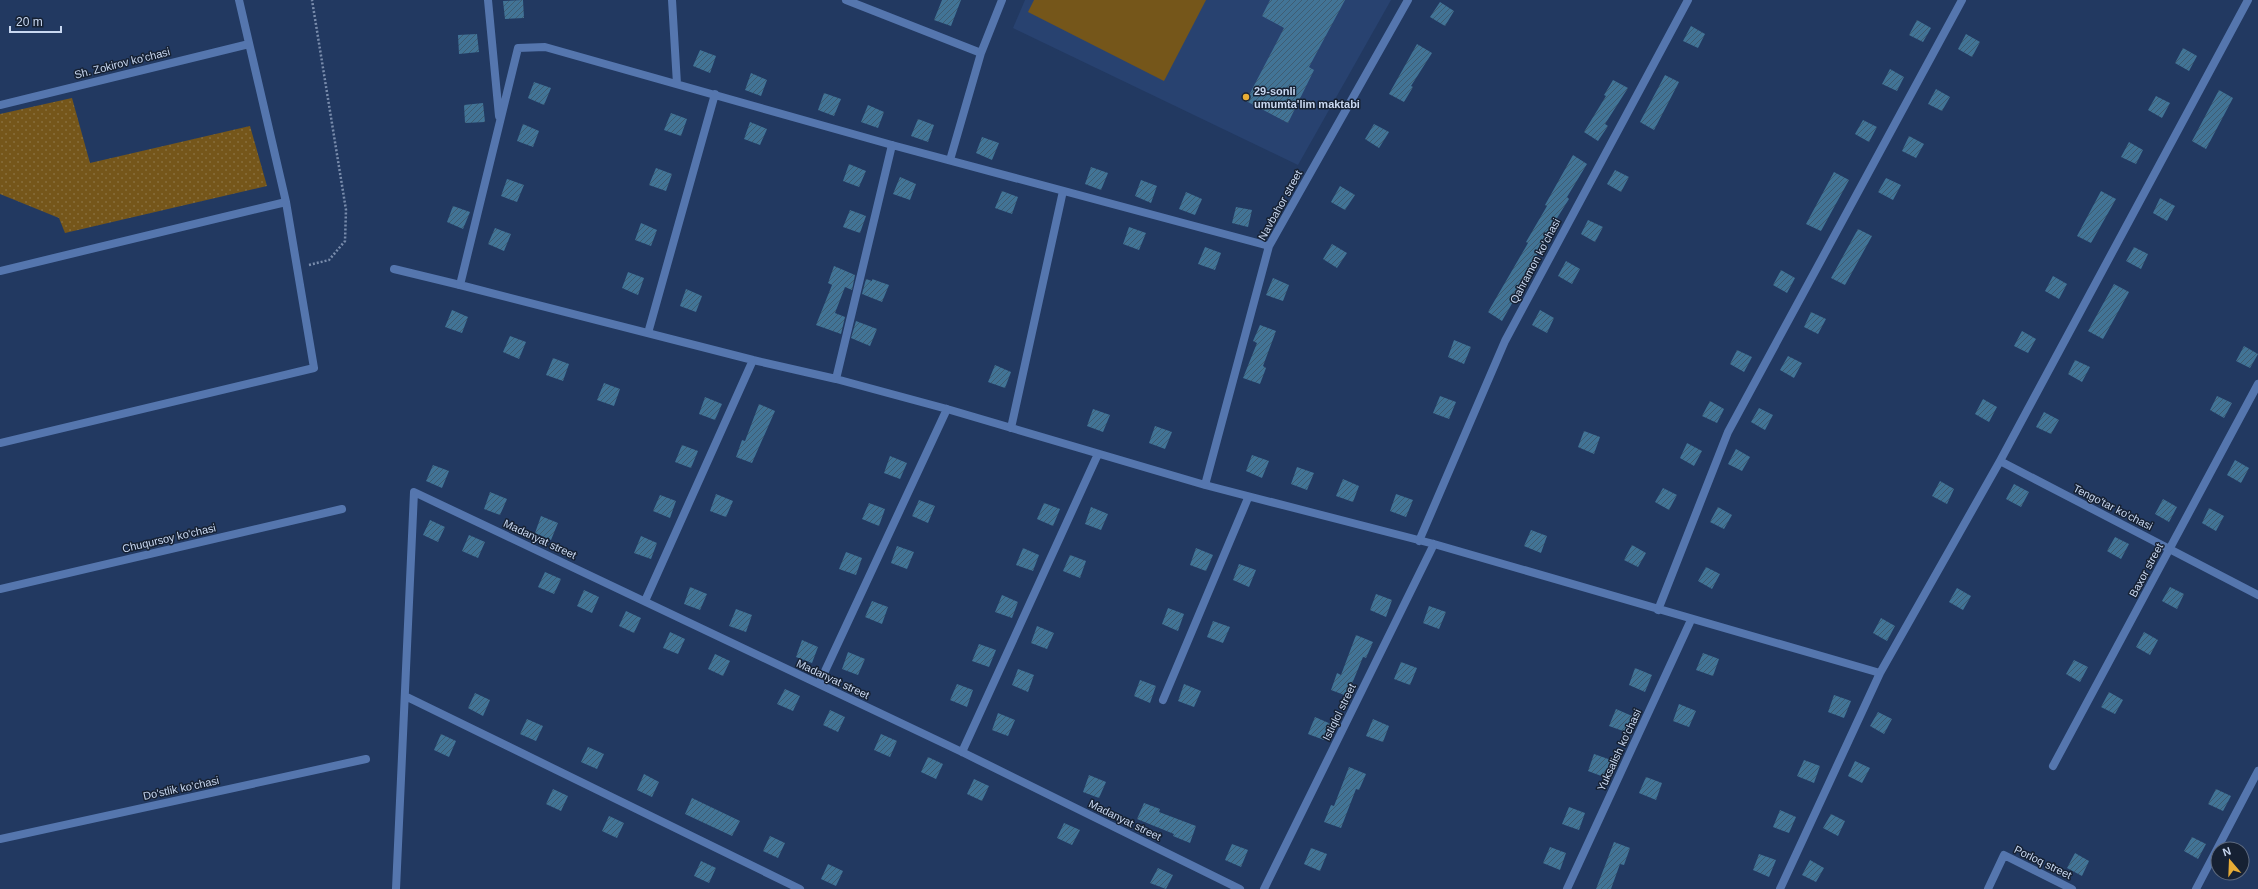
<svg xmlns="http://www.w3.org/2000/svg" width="2258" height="889" font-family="Helvetica,sans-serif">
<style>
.built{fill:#284270}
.grass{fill:url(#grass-dots)}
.pitch{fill:#75561a}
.building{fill:url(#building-hatch)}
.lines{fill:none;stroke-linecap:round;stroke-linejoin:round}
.path{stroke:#798cac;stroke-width:2.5;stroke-dasharray:2 2;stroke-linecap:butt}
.service{stroke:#5576ae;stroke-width:8}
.minor{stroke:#5576ae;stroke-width:8}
.poi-dot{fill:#e7ac36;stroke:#162133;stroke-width:1.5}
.labels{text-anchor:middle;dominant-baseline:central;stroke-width:3;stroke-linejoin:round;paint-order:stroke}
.street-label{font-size:11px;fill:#c9d8f1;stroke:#162133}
.poi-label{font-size:11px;font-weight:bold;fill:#c9d8f1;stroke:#162133;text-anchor:start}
</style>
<defs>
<pattern id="grass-dots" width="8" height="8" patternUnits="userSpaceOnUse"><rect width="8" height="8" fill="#75561a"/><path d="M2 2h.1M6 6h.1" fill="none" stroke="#876e3c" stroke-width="1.8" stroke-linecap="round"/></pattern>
<pattern id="building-hatch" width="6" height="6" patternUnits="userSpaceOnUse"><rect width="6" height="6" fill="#427496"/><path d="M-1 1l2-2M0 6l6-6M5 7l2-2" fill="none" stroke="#3f5d73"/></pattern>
</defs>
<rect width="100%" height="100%" fill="#223961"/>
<path class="built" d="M1025,0H1391L1298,165L1013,28Z"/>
<path class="grass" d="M72,98L90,163L250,126L267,186L65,233L59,218L0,194V114Z"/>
<path class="pitch" d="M1034,0H1206L1164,81L1028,12Z"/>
<path class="building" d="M523,0L524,18L505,19L503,1Z
M942,0H961L951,26L934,20Z
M1270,0H1345L1309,67L1314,70L1288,123L1246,101L1284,28L1262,16Z
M1440,2L1454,11L1445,26L1430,17Z
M1917,20L1931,28L1923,42L1909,35Z
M1691,26L1705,34L1698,48L1683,41Z
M477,34L479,52L459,54L458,35Z
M1966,34L1980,42L1972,57L1958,49Z
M1417,44L1432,53L1411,86L1413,87L1404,102L1389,94Z
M2183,48L2197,56L2189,71L2175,63Z
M700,50L716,56L710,73L693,66Z
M1890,69L1904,77L1897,91L1882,84Z
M751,73L767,80L761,96L745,90Z
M1665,75L1679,82L1654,130L1640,122Z
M1613,80L1628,88L1605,124L1608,126L1598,141L1584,132L1606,96L1604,95Z
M534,82L551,88L544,105L528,98Z
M1936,89L1950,97L1942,111L1928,104Z
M2219,90L2233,98L2206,149L2192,141Z
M824,93L841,99L834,116L818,110Z
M2156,96L2170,103L2162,118L2148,110Z
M483,103L485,122L465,123L464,105Z
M868,105L884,112L878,128L861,122Z
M671,113L687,119L681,136L664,130Z
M918,119L934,125L928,142L911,136Z
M1863,120L1877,127L1869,142L1855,134Z
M750,122L767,129L760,145L744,139Z
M523,124L539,131L533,147L517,141Z
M1374,124L1389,132L1379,148L1365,139Z
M1909,136L1924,144L1916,158L1902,151Z
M982,137L999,143L992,160L976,153Z
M2129,142L2143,150L2136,164L2121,157Z
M1573,155L1587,164L1567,197L1569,199L1547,234L1549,235L1527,271L1530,272L1502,321L1488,312L1528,243L1526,242L1547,206L1545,205Z
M849,164L866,171L859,187L843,181Z
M1091,167L1108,173L1101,190L1085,184Z
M656,168L672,174L666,191L649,185Z
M1615,170L1629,177L1621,192L1607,184Z
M1834,172L1849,180L1821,231L1806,224Z
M900,177L916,184L910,200L893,194Z
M1886,178L1901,185L1893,200L1878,192Z
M507,179L524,185L517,202L501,196Z
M1141,180L1157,186L1151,203L1135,196Z
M1340,186L1355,195L1345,210L1331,202Z
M1002,191L1018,197L1012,214L995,208Z
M2101,191L2116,199L2091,243L2077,236Z
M1186,192L1202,199L1195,215L1179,209Z
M2160,198L2175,206L2167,221L2153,213Z
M453,206L470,212L463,229L447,222Z
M1236,207L1252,210L1248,227L1232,223Z
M850,210L866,216L860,233L843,227Z
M1588,220L1603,227L1595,242L1581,234Z
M641,223L657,230L651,246L635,240Z
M1129,227L1146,233L1139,250L1123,244Z
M495,228L511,234L504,251L488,244Z
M1858,229L1872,236L1845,285L1831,278Z
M1332,244L1347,253L1337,268L1323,259Z
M1205,247L1221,253L1215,270L1198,264Z
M2134,247L2148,254L2141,269L2126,261Z
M1566,261L1580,269L1572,284L1558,276Z
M834,266L855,275L852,290L845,287L835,313L845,317L841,334L816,325L832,285L828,283Z
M1781,270L1795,278L1787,293L1773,285Z
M628,272L644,278L638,295L622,288Z
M2053,276L2067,284L2059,299L2045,291Z
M1273,278L1289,285L1283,301L1266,295Z
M866,279L872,281V279L889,285L882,302L862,294Z
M2114,284L2129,292L2103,339L2088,331Z
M686,289L702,296L696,312L680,306Z
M452,310L468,317L462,333L445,327Z
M1540,310L1554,318L1547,333L1532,325Z
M1811,312L1826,319L1818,334L1804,327Z
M856,321L877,329L870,346L851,338Z
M1260,325L1276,331L1263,366L1266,368L1260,384L1243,378L1257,343L1253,341Z
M2022,331L2036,339L2028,353L2014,346Z
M510,336L526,342L519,359L503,352Z
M1454,340L1471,347L1464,364L1448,357Z
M2244,346L2258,354L2250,368L2236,361Z
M1737,350L1752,357L1744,372L1730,364Z
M1788,356L1802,363L1794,378L1780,370Z
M553,358L569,364L563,381L546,375Z
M2075,360L2090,367L2082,382L2068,374Z
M995,365L1011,372L1005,388L988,382Z
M604,383L620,389L614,406L597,400Z
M1440,396L1456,402L1449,419L1433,413Z
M2217,396L2232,403L2224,418L2210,410Z
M705,397L722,404L715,420L699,414Z
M1983,399L1997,407L1989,422L1975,414Z
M1710,401L1724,409L1717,423L1702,416Z
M759,404L775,411L752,463L736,457L742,440L745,441Z
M1759,408L1773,415L1765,430L1751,422Z
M1093,409L1110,415L1103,432L1087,426Z
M2044,412L2059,420L2051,434L2036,427Z
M1155,426L1172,432L1165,449L1149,443Z
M1584,431L1600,437L1594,454L1578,447Z
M1687,443L1702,451L1694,466L1680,458Z
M682,445L698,451L691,468L675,462Z
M1736,449L1750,457L1742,471L1728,464Z
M1252,455L1269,461L1262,478L1246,471Z
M890,456L907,463L900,479L884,473Z
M2235,460L2249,468L2241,483L2227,475Z
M433,465L449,471L442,488L426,481Z
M1297,467L1314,473L1307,490L1291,484Z
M1343,479L1359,486L1353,502L1336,496Z
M1940,481L1954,489L1947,504L1932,496Z
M2014,484L2029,492L2021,507L2006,499Z
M1663,488L1677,495L1669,510L1655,502Z
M490,492L507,499L500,515L484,509Z
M716,494L733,501L726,517L710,511Z
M1396,494L1413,500L1406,517L1390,511Z
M660,495L676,501L670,518L653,511Z
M2163,499L2177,507L2169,522L2155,514Z
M919,500L935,506L928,523L912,516Z
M869,503L885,509L879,526L862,519Z
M1044,503L1060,509L1053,526L1037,519Z
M1091,507L1108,514L1101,530L1085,524Z
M1718,507L1732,515L1724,529L1710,522Z
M2209,508L2224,516L2216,531L2202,523Z
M541,516L558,523L551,540L535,533Z
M430,520L445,527L438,542L423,535Z
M1531,530L1547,536L1541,553L1524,546Z
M469,535L485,542L478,558L462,551Z
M641,536L657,543L651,559L634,553Z
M2115,537L2129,544L2121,559L2107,551Z
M1632,545L1646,553L1638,567L1624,560Z
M897,546L914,552L907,569L891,563Z
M1023,548L1039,555L1033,571L1016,565Z
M1196,548L1213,555L1206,571L1190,565Z
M846,552L862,558L856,575L839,569Z
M1070,555L1086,561L1080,578L1063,571Z
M1239,564L1256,570L1249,587L1233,580Z
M1706,567L1720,574L1712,589L1698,581Z
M545,572L561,579L554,594L538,587Z
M690,587L707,594L700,610L684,604Z
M2170,587L2184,594L2177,609L2162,601Z
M1957,588L1971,596L1963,610L1949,602Z
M584,590L599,597L592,613L577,606Z
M1376,594L1392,600L1386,617L1370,610Z
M1002,595L1018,602L1012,618L995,612Z
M872,601L888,607L882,624L865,617Z
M1429,606L1446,612L1439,629L1423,623Z
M1168,608L1184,614L1178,631L1162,624Z
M736,609L752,615L746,632L729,626Z
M626,611L641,618L634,633L619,626Z
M1881,618L1895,626L1887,641L1873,633Z
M1213,621L1230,627L1223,643L1207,637Z
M1037,626L1054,633L1047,649L1031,643Z
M670,632L685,639L678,654L663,648Z
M2144,632L2158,640L2150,655L2136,647Z
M1356,635L1373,642L1366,658L1363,657L1347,696L1331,690L1337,673L1341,675Z
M802,640L818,647L812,663L796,657Z
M979,644L996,650L989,667L972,661Z
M848,652L865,659L858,675L842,669Z
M1703,653L1719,659L1713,676L1696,670Z
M715,654L730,661L723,676L708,669Z
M2074,660L2088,667L2080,682L2066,674Z
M1401,662L1417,668L1410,685L1394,679Z
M1635,668L1652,675L1645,692L1629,685Z
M1018,669L1034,675L1028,692L1012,685Z
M1140,680L1156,686L1150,703L1134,696Z
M957,684L973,690L967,707L950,700Z
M1184,684L1201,691L1194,707L1178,701Z
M785,689L800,696L793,711L777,704Z
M2109,692L2123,700L2115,714L2101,707Z
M475,693L490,700L483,716L468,708Z
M1834,695L1851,701L1844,718L1828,712Z
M1679,704L1696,711L1689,727L1673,721Z
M1616,709L1632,716L1626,732L1609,726Z
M830,710L845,717L838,732L823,725Z
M1878,712L1892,719L1884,734L1870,726Z
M998,713L1015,720L1008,736L992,730Z
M1315,717L1331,724L1324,740L1308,734Z
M527,719L543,726L536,741L520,734Z
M1373,719L1389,726L1383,742L1366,736Z
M441,734L456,741L449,757L434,750Z
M881,734L897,741L890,757L874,750Z
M588,747L604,754L597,769L581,762Z
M1594,754L1611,760L1604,777L1588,771Z
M928,757L943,764L936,779L921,772Z
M1804,760L1820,766L1814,783L1797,776Z
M1855,761L1870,768L1862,783L1848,776Z
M1349,767L1366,774L1359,790L1356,789L1341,828L1324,822L1331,805L1334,806Z
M644,774L659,782L652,797L637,790Z
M1089,775L1106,782L1099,798L1083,792Z
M1646,777L1662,783L1656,800L1639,793Z
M974,779L989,786L982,801L967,794Z
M553,789L568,796L561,811L546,804Z
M2216,789L2231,796L2223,811L2208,804Z
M692,798L740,821L732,836L685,814Z
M1144,803L1160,809L1159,812L1196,826L1190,843L1173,836L1174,834L1137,819Z
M1569,807L1585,813L1579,830L1562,824Z
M1780,810L1796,817L1789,833L1773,827Z
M1831,814L1845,821L1838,836L1823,828Z
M609,816L624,823L617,838L602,831Z
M1064,823L1080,830L1072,845L1057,838Z
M770,836L785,843L778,858L763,851Z
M2192,837L2206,844L2198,859L2184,851Z
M1614,842L1630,848L1624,865L1620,864L1611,889H1596Z
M1232,844L1248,850L1241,867L1225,860Z
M1550,847L1566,853L1560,870L1543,863Z
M1311,848L1327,854L1320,871L1304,864Z
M2075,853L2089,861L2082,876L2067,868Z
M1759,854L1776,860L1769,877L1753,870Z
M1810,860L1824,868L1816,882L1802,875Z
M701,861L716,868L709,883L694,876Z
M828,864L843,871L836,886L821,879Z
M1158,868L1173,875L1166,889L1150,883Z"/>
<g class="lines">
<path class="path" d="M309,265L329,260L345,241L346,210L312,0"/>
<path class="service" d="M394,269L460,285"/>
<path class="minor" d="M488,0L499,116
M672,0L677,84
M846,0L981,53L1002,0
M0,105L249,44
M950,160L981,53
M1269,246L892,145L545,47L518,48L460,285L753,360L836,379L947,409L1205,485L1434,544L1880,673L2000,461L2248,0
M0,271L286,202
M648,333L715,94
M836,379L892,145
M1011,428L1063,191
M0,443L314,368L286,202L239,0
M2000,461L2258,595
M1205,485L1269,246L1408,0
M1419,541L1505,341L1688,0
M0,589L342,509
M645,601L753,360
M1658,610L1728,432L1962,0
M819,684L947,409
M405,696L800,889
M1163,700L1248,498
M962,752L1098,454
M2053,766L2258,384
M0,839L366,759
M396,889L414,492L962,752L1240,889
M1264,889L1434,544
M1567,889L1691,620
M1780,889L1880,673
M1988,889L2004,855L2072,889
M2196,889L2258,771"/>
</g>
<circle class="poi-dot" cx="1246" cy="97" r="4"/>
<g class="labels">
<g class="street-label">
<text transform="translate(122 63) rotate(-14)">Sh. Zokirov ko'chasi</text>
<text transform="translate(1280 205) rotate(-61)">Navbahor street</text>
<text transform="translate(1535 261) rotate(-62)">Qahramon ko'chasi</text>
<text transform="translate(2113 507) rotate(27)">Tengo'tar ko'chasi</text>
<text transform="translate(169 538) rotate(-13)">Chuqursoy ko'chasi</text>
<text transform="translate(540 539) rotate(25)">Madanyat street</text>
<text transform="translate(2146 570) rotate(-62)">Baxor street</text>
<text transform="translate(833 679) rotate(25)">Madanyat street</text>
<text transform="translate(1339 712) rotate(-64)">Istiqlol street</text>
<text transform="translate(1619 750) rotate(-65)">Yuksalish ko'chasi</text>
<text transform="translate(181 788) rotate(-12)">Do'stlik ko'chasi</text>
<text transform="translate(1125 820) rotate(26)">Madanyat street</text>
<text transform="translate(2043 862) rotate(26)">Porloq street</text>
</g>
<g class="poi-label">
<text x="1254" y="91">29-sonli<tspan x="1254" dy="13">umumta'lim maktabi</tspan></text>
</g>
</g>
<g transform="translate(2230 861) rotate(341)"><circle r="19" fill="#162133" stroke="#5e6a7f"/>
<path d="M0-3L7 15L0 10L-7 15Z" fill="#e7ac36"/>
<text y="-6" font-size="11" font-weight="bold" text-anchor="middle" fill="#c9d8f1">N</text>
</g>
<path d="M10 26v6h51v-6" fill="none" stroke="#c9d8f1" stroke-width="2"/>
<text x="16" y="26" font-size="12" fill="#c9d8f1" stroke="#162133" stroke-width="3" paint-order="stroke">20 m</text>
</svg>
